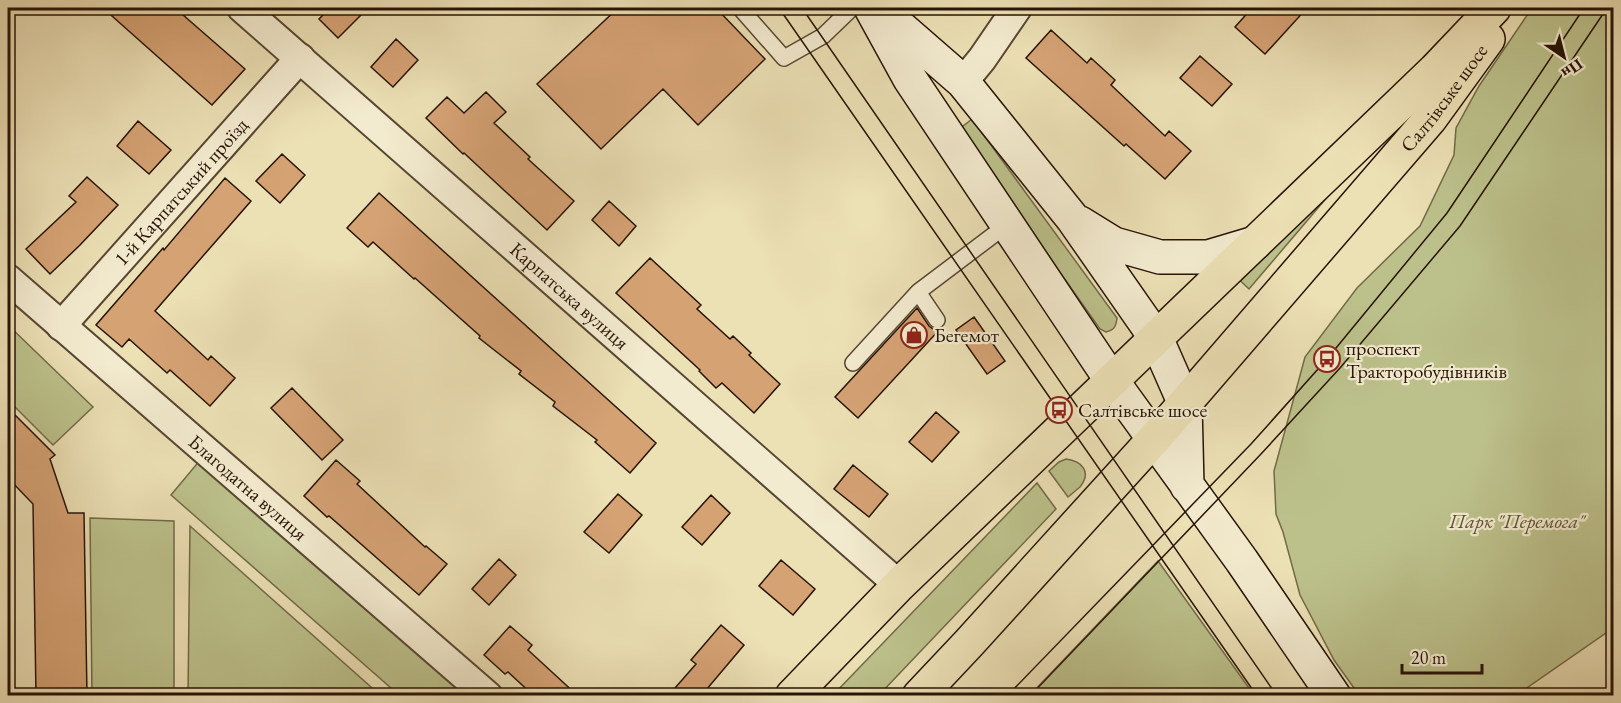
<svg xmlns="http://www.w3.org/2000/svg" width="1621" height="703" font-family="'EB Garamond',serif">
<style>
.green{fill:#bcc18b;stroke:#726a48;stroke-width:1.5}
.building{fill:#d5a274;stroke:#271306;stroke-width:1.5}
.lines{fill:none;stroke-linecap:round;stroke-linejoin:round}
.service-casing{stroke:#584632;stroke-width:18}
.minor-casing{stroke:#584632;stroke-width:32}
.secondary-casing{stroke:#271306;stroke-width:36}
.primary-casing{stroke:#271306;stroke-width:36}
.service{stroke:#f3ebcf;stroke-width:15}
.minor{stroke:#f3ebcf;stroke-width:28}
.secondary{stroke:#f3ebcf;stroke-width:33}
.primary{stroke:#ece0b5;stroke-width:33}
.tram{stroke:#271306;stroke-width:1.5}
.labels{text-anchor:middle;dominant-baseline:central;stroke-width:4.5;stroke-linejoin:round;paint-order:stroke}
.street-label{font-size:20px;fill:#271306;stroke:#f3ebcf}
.poi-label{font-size:20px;fill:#271306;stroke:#f3ebcf;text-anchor:start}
.park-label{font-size:20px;font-style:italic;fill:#5b5035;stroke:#f3ebcf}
</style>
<rect width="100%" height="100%" fill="#ece0b5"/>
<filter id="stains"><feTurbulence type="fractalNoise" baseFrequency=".00333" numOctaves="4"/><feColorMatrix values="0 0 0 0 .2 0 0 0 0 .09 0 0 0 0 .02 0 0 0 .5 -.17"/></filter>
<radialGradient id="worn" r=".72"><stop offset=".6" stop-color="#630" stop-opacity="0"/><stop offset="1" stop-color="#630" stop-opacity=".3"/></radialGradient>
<path class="green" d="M1532,8H1613V628L1521,692L1522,695H1359L1334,660L1300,595L1283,532L1276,514L1274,471L1305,357L1357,288L1420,226L1454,155L1456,128L1479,86Z
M972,119L1117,318C1116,327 1114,330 1106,332L1100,329L1059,271L962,127Z
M1319,185L1329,195L1249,289L1230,271Z
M8,325L93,407L53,445L8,400Z
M201,459L476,695H399L171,495Z
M1066,459C1082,461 1092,472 1080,487C1076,490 1072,494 1068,497L1049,471L1059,462Z
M1037,483L1056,509L879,695H833Z
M90,518L174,521V695H92Z
M190,526L380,695H188Z
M1158,561L1254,695H1030Z"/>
<path class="building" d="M103,8H175L245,69L212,105Z
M330,8H368L338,38L319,19Z
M618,8H716L765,59L698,125L663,89L601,149L537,84Z
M1252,8H1307L1265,54L1235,27Z
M1051,30L1087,63L1091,58L1115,80L1111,85L1165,136L1169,131L1191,151L1165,179L1126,144L1124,146L1026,58Z
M396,39L418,60L393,87L371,67Z
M1200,56L1232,84L1212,106L1180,78Z
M486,92L506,112L494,123L530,157L528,159L574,201L547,230L464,153L463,154L426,118L447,97L464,113Z
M138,121L171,150L149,174L117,146Z
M282,154L305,175L280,203L256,181Z
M87,177L118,205L80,245L50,274L26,249L76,202L69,196Z
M225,178L251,201L155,311L208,360L211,356L235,378L210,406L170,370L167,373L129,339L122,347L96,325L163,248L164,250Z
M379,193L656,443L630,473L595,442L597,440L553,406L555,402L519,374L521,371L479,338L480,336L415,278L414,279L373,242L368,247L347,228Z
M609,201L636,226L619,246L592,220Z
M650,258L701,305L697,309L730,339L733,336L751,353L749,355L780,384L754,413L722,383L716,388L699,371L700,370L616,293Z
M917,308L929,326L933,329H940L858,418L835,397Z
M974,317L1005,361L987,374L956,330Z
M292,388L343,440L322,460L271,408Z
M8,408L55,455L50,459L68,513H84L87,696H36L33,504L8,478Z
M936,412L959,432L932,462L909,442Z
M336,460L360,481L357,484L425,547L426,546L447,564L419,595L329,516L327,517L304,496Z
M853,465L888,494L869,517L834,489Z
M618,494L642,515L609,553L584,532Z
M711,495L730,513L702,545L682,527Z
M499,559L516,575L489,605L472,589Z
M781,560L815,589L793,615L759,586Z
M721,625L744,645L701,696H668L696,664L691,660Z
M510,626L532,645L528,650L578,696H534L508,672L505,674L484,655Z"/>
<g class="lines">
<defs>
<path id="service" d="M740,8L784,58L823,36L852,8
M918,292L1008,224
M853,363L918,292L937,320"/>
<g id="minor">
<path id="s1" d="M242,8L899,585"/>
<path d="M963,82L982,59L1017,8"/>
<path id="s2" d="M8,279L488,696"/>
<path id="s3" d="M61,326L300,58"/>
</g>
<path id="secondary" d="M871,8L910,79L1112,381L1242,561L1334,696
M878,8L963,82L1073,219L1156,338L1185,404L1187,486
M1080,223L1114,244L1160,257H1208L1255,243"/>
<g id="primary">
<path d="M792,696L899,585L1435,70L1494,8"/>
<path id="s4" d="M919,696L969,643L1154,439L1430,119L1488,39"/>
</g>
</defs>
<use href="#service" class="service-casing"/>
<use href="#minor" class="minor-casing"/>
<use href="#secondary" class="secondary-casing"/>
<use href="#primary" class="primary-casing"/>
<use href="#service" class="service"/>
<use href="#minor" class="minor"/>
<use href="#secondary" class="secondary"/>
<use href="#primary" class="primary"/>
<path class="tram" d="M779,8L1257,696
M802,8L1277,696
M1007,696L1251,444L1327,359L1447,213L1584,8
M1030,696L1261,454L1340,368L1460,226L1607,8"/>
</g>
<defs>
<symbol id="shop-ring" viewBox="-11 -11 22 22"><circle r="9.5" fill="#f3ebcf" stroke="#8f2418" stroke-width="1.5"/><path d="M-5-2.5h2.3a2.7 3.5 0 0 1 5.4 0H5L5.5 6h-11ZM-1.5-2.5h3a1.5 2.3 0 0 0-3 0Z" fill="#8f2418"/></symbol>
<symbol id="bus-ring" viewBox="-11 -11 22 22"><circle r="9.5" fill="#f3ebcf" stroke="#8f2418" stroke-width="1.5"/><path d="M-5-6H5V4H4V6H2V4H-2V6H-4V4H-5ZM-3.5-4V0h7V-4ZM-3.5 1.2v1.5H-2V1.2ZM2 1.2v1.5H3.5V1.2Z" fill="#8f2418"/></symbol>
</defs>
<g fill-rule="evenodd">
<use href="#shop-ring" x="899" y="320" width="30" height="30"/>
<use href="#bus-ring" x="1312" y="344" width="30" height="30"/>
<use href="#bus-ring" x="1044" y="395" width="30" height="30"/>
</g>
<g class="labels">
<g class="street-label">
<text stroke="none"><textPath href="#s4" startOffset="796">Салтівське шосе</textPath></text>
<text stroke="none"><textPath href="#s3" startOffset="180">1-й Карпатський проїзд</textPath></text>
<text stroke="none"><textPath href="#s1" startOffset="436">Карпатська вулиця</textPath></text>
<text stroke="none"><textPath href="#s2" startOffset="318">Благодатна вулиця</textPath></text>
</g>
<g class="poi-label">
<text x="934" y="335">Бегемот</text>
<text x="1346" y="348">проспект<tspan x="1346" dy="23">Тракторобудівників</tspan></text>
<text x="1078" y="410">Салтівське шосе</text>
</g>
<g class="park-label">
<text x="1517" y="521">Парк "Перемога"</text>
</g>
</g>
<rect width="1621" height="703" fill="none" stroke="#ece0b5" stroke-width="30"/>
<rect x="9" y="9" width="1603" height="685" fill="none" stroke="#271306" stroke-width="3"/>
<rect x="15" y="15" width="1591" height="673" fill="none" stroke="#271306" stroke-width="1.5"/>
<g transform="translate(1564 57) rotate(145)" stroke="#f3ebcf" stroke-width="4.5" paint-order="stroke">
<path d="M0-4.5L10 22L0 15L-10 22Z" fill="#271306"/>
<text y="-9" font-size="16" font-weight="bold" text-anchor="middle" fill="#271306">Пн</text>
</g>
<path d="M1402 664v9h80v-9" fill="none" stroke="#271306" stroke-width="3"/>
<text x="1411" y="664" font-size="18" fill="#271306" stroke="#f3ebcf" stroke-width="4.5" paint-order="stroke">20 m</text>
<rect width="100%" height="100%" filter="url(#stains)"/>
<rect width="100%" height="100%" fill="url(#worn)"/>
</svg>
